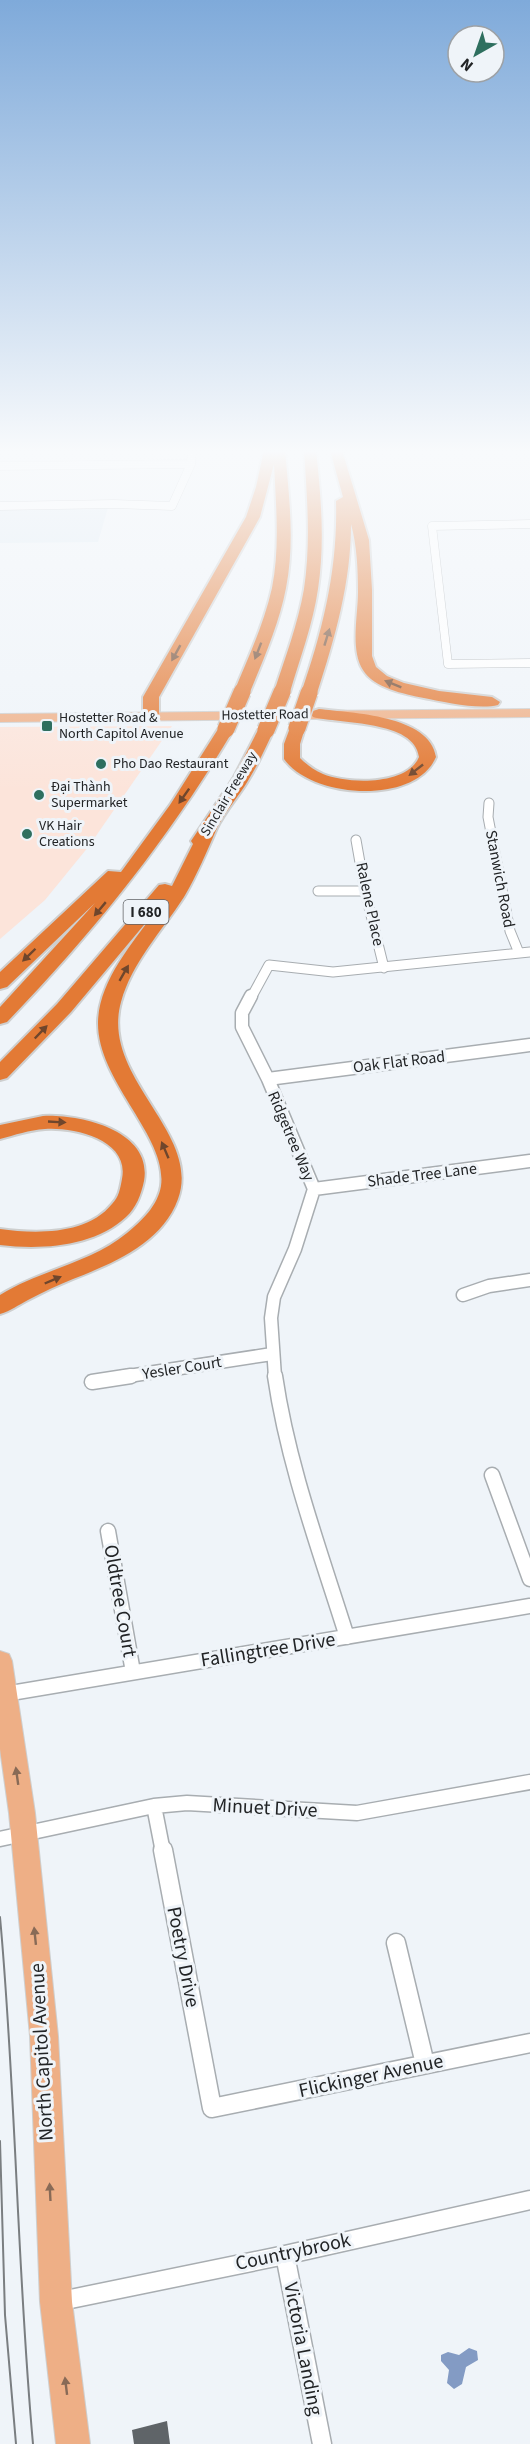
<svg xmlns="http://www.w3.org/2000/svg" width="530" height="2444" font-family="'Source Sans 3',sans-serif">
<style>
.commercial{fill:#fce4da}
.built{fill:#deeaf3}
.water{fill:#839bc4}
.building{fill:#5f6468}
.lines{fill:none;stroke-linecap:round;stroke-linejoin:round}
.street-far4-casing{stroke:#a8adb1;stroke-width:9}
.street-far3-casing{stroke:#a8adb1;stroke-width:11}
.street-far2-casing{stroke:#a8adb1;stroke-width:15}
.street-far1-casing{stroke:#a8adb1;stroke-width:17}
.street-casing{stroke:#a8adb1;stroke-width:21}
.primary-casing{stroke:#cecfcf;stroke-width:2}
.highway-casing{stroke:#cecfcf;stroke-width:4}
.street-far4{stroke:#fff;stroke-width:8}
.street-far3{stroke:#fff;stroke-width:9}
.street-far2{stroke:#fff;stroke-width:12}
.street-far1{stroke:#fff;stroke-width:14}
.street{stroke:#fff;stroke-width:18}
.primary{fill:#eeaf86;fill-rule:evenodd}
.highway{fill:#e37a35;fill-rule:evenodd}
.tram{stroke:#7a7e81;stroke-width:2}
.highway-bridge-casing{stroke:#cecfcf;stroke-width:20;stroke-linecap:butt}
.highway-bridge{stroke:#e37a35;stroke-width:17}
.oneway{fill:#6f462c}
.oneway2{fill:#886a56}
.poi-dot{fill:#2e6f5f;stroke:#eff4f9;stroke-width:2}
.labels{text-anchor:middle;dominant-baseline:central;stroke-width:6;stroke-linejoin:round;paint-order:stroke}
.far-street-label{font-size:14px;fill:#222426;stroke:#eff4f9}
.far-poi-label{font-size:14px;fill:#222426;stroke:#eff4f9;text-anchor:start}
.shield{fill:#eff4f9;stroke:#606265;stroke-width:1.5}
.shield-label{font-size:15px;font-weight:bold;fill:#222426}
.street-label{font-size:16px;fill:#222426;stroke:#eff4f9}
.near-street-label{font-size:20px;fill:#222426;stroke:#eff4f9}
</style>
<rect width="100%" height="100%" fill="#eff4f9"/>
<path class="commercial" d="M172,726L89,846L45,900L0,939V727Z"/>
<path class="built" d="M0,504H109L98,542L0,543Z"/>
<path class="water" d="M469,2348L477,2351L478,2360L466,2367L462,2384L454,2389L447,2383L449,2370L441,2361V2355L448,2352L459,2355Z"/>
<path class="building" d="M167,2421L170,2444H134L132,2430Z"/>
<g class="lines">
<defs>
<path id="street-far4" d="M0,466L191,464
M0,506L114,504L172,506L191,464L192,450
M530,524L432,526L448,664L530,663"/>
<path id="street-far3" d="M489,803L488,817L510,931L519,953
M356,840L365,891L384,968
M318,891H365
M251,998L269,965L333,972L530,952"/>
<path id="street-far2" d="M251,996L242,1013V1027L268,1079L314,1189L295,1249L274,1297L271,1318L275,1377
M268,1079L530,1045
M314,1189L530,1161
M463,1295L489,1286L530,1280
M122,1377L272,1354"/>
<path id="street-far1" d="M275,1376C288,1465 320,1551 347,1637
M92,1382L131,1376
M492,1475L530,1579
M108,1531L133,1672
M5,1694L530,1606
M154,1806L163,1852
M0,1839L154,1806L187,1803L357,1813L530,1782"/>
<path id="street" d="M163,1850L212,2108L530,2043
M396,1943L425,2064
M285,2255L322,2444
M56,2302L285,2255L530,2200"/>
<path id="primary" d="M530,709V717L0,722V714Z
M0,1651L9,1654L12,1661L35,1813L58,2036L72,2302L90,2444H56L40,2302L30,2036L9,1813L0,1749Z"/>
<path id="highway" d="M264,450H285C289,496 295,542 286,588C279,624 264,658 250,692L242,697L234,692C248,658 264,624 272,588C280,548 276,505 274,464L260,517L159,697V716L151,721L145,719L143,716V697L246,517L256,487Z
M304,450H316C321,496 325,543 318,589C313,624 300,658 290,692L282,697L274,692C285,658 298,624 304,589C311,543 307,496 304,450Z
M330,450H342L369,540L372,590V656L376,667L387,676L404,683L439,691L492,697L500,702L498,705C479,710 444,702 424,698C404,694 374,688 363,670C350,650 358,615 358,592C358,570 357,546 351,524C351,582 335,638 317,693L309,698L301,693C323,630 338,568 336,501L343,497Z
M319,709C351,713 430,715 436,757C415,806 311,798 284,759V744L291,725L297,723L305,728L300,744V758C307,765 314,770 323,774C347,784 407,786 419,757C415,720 340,724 313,717L311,714L313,711Z
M226,724L234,729C170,837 94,932 7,1022L0,1024V1007L95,903L7,987L0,989V972L108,871L121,872L170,805L220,726Z
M266,725L274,730C266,746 259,763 249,779C240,795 225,811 217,828C207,851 197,875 184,897C162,931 132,962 121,1002C100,1078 202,1132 178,1199C162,1243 114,1263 73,1279C58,1285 43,1292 28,1300C18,1305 11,1311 0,1314V1295C40,1270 91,1263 127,1233C142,1221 158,1205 161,1186C168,1136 97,1082 98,1022C99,981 132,944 154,913L71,1012L7,1078L0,1080V1062L57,1004L159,885L165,884L172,886L193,844L191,841L234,777L258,730Z
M43,1116C79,1114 153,1130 144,1181C141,1195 136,1208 126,1217C94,1247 41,1250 0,1245V1229C36,1234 87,1235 112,1204C119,1197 120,1189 122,1179C130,1139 73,1127 45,1129C29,1130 15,1135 0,1139V1125Z"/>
</defs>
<use href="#street-far4" class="street-far4-casing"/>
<use href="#street-far3" class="street-far3-casing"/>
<use href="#street-far2" class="street-far2-casing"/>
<use href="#street-far1" class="street-far1-casing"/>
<use href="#street" class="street-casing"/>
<use href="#primary" class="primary-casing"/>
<use href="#highway" class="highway-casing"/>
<use href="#street-far4" class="street-far4"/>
<use href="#street-far3" class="street-far3"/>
<use href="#street-far2" class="street-far2"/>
<use href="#street-far1" class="street-far1"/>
<use href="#street" class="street"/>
<use href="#primary" class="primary"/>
<use href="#highway" class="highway"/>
<path class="tram" d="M0,1917C16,2092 17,2269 33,2444
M0,2141L5,2315L16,2444"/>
<defs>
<path id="highway-bridge" d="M297,728L309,693
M226,729L242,692
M266,730L282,692"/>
</defs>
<use href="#highway-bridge" class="highway-bridge-casing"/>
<use href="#highway-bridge" class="highway-bridge"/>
</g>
<defs><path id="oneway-solid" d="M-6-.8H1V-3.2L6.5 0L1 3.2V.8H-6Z" transform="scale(1.5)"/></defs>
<g class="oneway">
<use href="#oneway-solid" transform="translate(327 637) rotate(-73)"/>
<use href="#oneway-solid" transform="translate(258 651) rotate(111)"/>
<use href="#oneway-solid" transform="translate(176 653) rotate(119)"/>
<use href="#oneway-solid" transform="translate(393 684) rotate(-158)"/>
<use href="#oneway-solid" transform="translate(416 770) rotate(142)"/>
<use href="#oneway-solid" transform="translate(184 796) rotate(125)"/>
<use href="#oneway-solid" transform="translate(100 909) rotate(130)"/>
<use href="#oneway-solid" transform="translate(29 955) rotate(136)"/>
<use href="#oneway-solid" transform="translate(124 973) rotate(-60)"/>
<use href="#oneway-solid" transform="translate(41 1032) rotate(-46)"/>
<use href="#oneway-solid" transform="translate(57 1122) rotate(3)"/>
<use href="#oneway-solid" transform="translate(165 1150) rotate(-113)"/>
<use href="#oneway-solid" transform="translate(53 1280) rotate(-23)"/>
</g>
<g class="oneway2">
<use href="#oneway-solid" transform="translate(17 1776) rotate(-98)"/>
<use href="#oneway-solid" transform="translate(35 1936) rotate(-96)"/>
<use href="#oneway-solid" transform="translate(50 2192) rotate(-93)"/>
<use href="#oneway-solid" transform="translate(66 2386) rotate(-97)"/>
</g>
<linearGradient id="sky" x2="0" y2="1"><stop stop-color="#7faada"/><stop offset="0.57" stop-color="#f8fafc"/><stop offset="1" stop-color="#f8fafc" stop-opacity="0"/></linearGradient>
<rect width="530" height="792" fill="url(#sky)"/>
<g class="poi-dot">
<rect x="41" y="720" width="12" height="12" rx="3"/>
<circle cx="101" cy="764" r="6"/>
<circle cx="39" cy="795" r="6"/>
<circle cx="27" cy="834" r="6"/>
</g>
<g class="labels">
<g class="far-street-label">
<text transform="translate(265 715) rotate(-1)">Hostetter Road</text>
<text transform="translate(229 794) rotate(-59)">Sinclair Freeway</text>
</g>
<g class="far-poi-label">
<text x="59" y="718">Hostetter Road &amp;<tspan x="59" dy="16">North Capitol Avenue</tspan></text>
<text x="113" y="764">Pho Dao Restaurant</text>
<text x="51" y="787">Đại Thành<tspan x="51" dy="16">Supermarket</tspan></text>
<text x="39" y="826">VK Hair<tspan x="39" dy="16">Creations</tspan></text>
</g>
<rect class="shield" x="123.5" y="900" width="45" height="24" rx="4.5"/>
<g class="shield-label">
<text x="146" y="912">I 680</text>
</g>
<g class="street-label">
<text transform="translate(500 879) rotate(79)">Stanwich Road</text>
<text transform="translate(370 904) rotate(78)">Ralene Place</text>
<text transform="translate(399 1062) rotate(-7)">Oak Flat Road</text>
<text transform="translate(291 1136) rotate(67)">Ridgetree Way</text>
<text transform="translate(422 1175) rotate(-7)">Shade Tree Lane</text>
<text transform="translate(182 1368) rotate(-9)">Yesler Court</text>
</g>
<g class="near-street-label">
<text transform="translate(120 1601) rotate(80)">Oldtree Court</text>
<text transform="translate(268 1650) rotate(-9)">Fallingtree Drive</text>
<text transform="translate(265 1808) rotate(3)">Minuet Drive</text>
<text transform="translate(183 1957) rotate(79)">Poetry Drive</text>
<text transform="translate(42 2052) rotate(-93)">North Capitol Avenue</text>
<text transform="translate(371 2076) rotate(-12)">Flickinger Avenue</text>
<text transform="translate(293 2252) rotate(-12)">Countrybrook</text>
<text transform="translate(303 2349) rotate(79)">Victoria Landing</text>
</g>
</g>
<g transform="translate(476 54) rotate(220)"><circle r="28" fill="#eff4f9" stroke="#9da1a5" stroke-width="1.5"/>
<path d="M0-4.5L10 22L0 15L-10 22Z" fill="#2e6f5f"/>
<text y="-9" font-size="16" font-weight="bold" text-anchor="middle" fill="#222426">N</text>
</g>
</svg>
